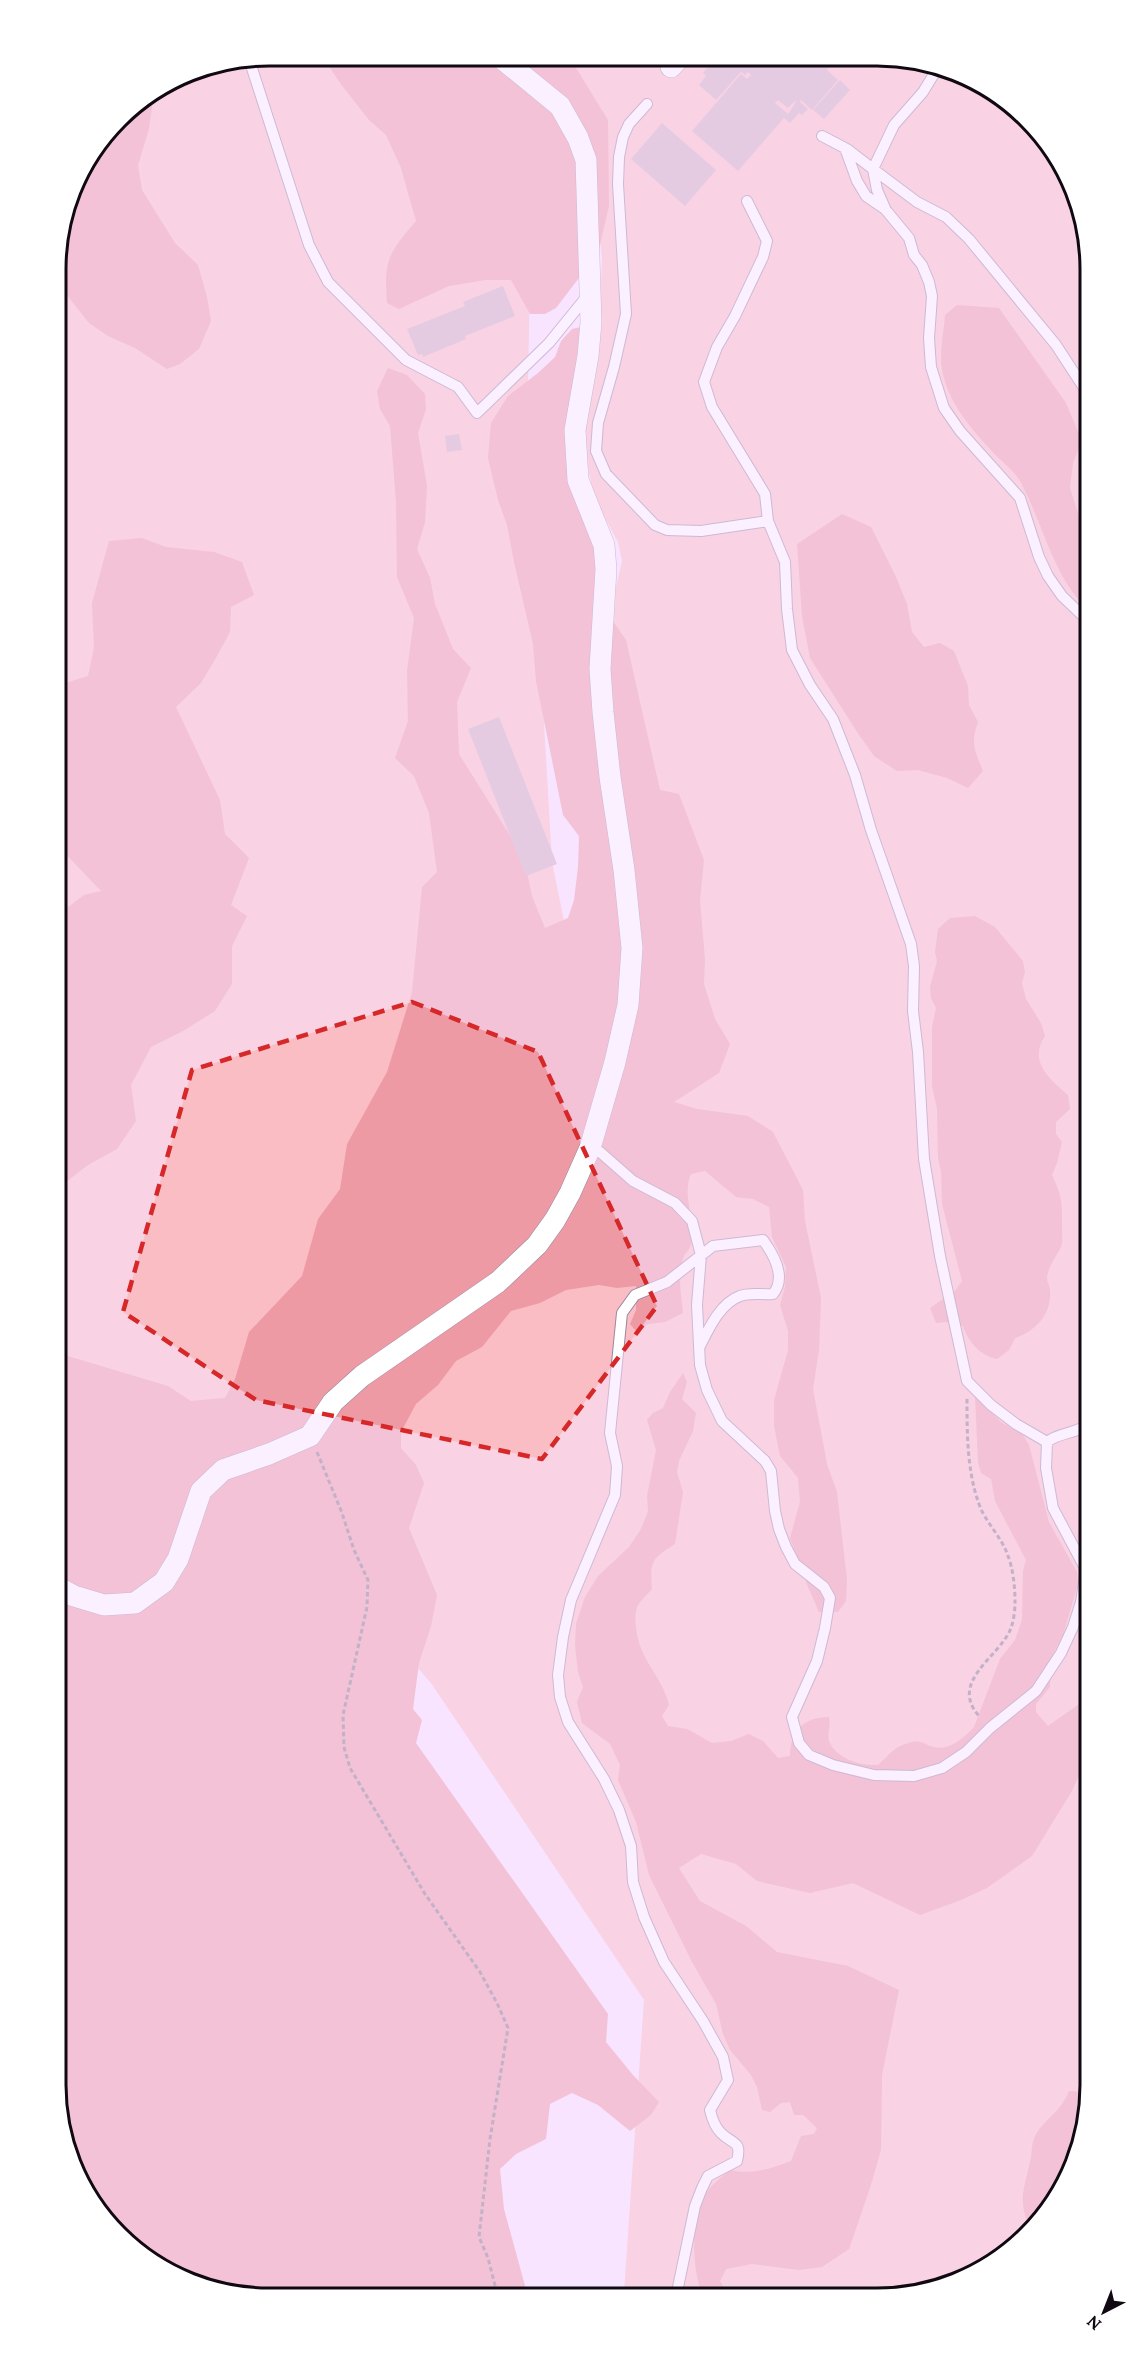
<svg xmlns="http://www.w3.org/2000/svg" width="1146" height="2354" font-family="Lora,serif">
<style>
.green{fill:#fabdc3}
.forest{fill:#ed9aa5}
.building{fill:#cdaebf;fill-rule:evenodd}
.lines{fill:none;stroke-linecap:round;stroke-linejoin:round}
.service-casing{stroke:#99869f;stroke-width:12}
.minor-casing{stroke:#99869f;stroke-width:22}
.path{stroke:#817385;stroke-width:3;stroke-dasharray:4.5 3;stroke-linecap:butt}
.service{stroke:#fff;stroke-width:10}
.minor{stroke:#fff;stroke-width:21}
.marked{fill:none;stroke:#d62828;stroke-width:4.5;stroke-dasharray:12 8;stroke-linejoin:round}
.rim{fill:none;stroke:#100912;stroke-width:3}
</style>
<rect width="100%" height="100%" fill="#f8e4ff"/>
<path class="green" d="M269,56L449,57L533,140L527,427L552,862L564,921L266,1441L61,1534L57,241L78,174L128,109L188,72Z
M514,57L918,60L1018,109L1055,151L1083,213L1090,2099L1046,2215L996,2262L933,2291L624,2293L644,2000L431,1683L390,1636L335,1418L548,1248L610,686L616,587L622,561L618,542L594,498L587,462L585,416L600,318L602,258L594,187Z"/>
<path class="forest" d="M322,56L570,58L608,120L609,206L598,253L556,308L545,314H530L511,280H485L449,286L399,309L387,303C384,259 388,254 416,221L401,168L386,135L369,120L340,83Z
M154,92L149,129L138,165L142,190L175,243L198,265L207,297L211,321L199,349L180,364L167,369L135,348L108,336L89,323L70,299L57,280V241L78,174L128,109Z
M957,305L999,308L1066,403L1082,441L1073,463L1070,488L1084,532L1085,607C1051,571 1043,523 1020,481C1013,469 998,459 989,448C968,425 948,401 942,370C939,353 944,332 945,315Z
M581,327L583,343L577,355L574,382L595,538L597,598L626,640L660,790L679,794L704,860L700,901L705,959L704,984L715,1019L730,1044L719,1073L674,1102L697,1109L748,1116L773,1132L803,1190L805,1221L821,1298L819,1350L813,1389L827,1464L837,1492L847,1580L846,1601L838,1612H819L808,1587L790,1538L800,1502L798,1478L780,1456L774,1426V1400L788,1350V1331L780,1305L785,1287L786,1267L772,1237L769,1207L753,1199L736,1197L705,1171L691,1174C681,1195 697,1223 691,1244C690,1249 686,1252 684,1256C677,1276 681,1293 683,1313L665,1322L648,1324L636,1331L630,1324L636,1310V1286L617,1288L599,1285L566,1290L540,1303L511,1311L482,1347L456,1361L438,1385L416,1404L401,1432V1448L416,1465L424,1483L409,1528L437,1595L431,1626L419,1663L413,1709L422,1720L416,1743L608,2014L606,2042L633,2075L659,2102L651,2115L630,2131L598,2105L572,2093L550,2104L546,2139L516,2154L500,2169L504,2209L527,2293L228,2294L128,2245L91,2203L63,2141L61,1354L168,1386L191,1401L225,1398L235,1379L249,1332L302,1276L318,1219L340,1189L347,1144L387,1072L412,992L422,887L437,872L429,813L414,776L395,758L408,721L407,671L414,618L397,577L396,502L390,426L380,409L377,391L388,368L407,375L425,394L426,409L418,433L427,486L425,522L417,549L430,578L435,604L453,649L471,668L457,702L459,754L524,858L532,896L545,928L568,918L574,900L578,867L579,836L563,815L536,681L533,644L514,562L507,525L498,500L488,458L491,423L508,396L538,373L555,357L561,341L572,329Z
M842,514L871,527L896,577L907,604L912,632L924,647L940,643L954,651L968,686L969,705L978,722C970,744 975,751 983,771L968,788L947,778L918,770L897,771L874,756L857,732L810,658L802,616L797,544Z
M142,538L166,547L214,552L242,562L254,595L231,607L230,632L217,656L201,683L176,707L220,800L225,834L249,858L231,905L247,916L232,946V984L215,1011L183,1031L151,1047L131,1085L136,1121L117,1149L88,1165L66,1182L60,1218L59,914L84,895L101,891L59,847V685L88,676L94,648L92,603L109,541Z
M975,916L995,927L1023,961L1025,972L1022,983L1026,999L1041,1023L1045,1036C1028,1061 1049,1079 1068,1095L1070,1109L1056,1122V1134L1062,1142L1057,1163L1052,1175C1063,1199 1062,1203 1062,1229C1062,1235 1063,1242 1061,1247C1056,1257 1049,1265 1047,1277C1047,1282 1049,1285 1050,1290C1052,1314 1036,1331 1015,1338L1009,1350L997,1359C981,1356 968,1342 963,1326L946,1322L936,1323L930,1308L955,1291L962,1281L942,1204L941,1172L938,1158L937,1109L932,1086V1027L936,1008L931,998L930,987L937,961L935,952L938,929L950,918Z
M683,1373L687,1382L682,1399L696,1413L693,1431L679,1461L677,1472L683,1492L675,1544C651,1559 650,1561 652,1589C648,1594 640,1601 637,1607C635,1613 635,1621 636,1627C639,1661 662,1675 669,1705L662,1716L668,1726L687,1729L712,1743L731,1741L749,1734L763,1741L778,1758L790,1756C790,1731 804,1717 829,1717C831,1725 827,1734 829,1741C836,1759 861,1766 878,1765C891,1754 892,1747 912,1742C922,1740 925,1745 934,1747C949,1751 964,1738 974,1727L1000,1659L1015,1640L1022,1620L1023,1571L1026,1560L995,1501L991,1479L981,1473L978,1462L975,1396L1001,1422L1023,1435L1029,1445L1049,1522L1077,1572L1078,1584L1063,1635L1051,1658L1050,1687L1036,1704V1712L1048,1726L1089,1697V1753L1072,1791L1032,1856L987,1888L961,1900L920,1915L853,1883L810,1893L757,1881L736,1864L701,1854L679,1868L700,1901L746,1926L777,1952L848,1966L899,1990L882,2075L881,2150L870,2188L849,2249L822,2267L799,2270L752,2264L726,2269L720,2281L726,2292H701C692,2264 690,2218 707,2192C713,2183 722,2177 730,2170C753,2175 770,2169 791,2161L801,2136L814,2134L817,2128L803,2115H794L790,2102L781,2103L770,2112L762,2110L757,2087L751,2075L730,2050L723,2034L716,2004L692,1962L649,1875L636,1822L618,1780L620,1765L610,1744L582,1723L577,1702L583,1687L578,1672L575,1645L576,1624L585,1597L598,1576L629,1547L641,1529L648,1511L647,1496L656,1450L647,1420L653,1413L663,1408L670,1392Z
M1069,2091L1090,2092L1074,2167L1046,2215L1030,2230C1018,2198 1023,2194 1030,2162C1033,2151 1030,2142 1038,2131C1049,2116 1061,2111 1069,2091Z"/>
<path class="building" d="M722,58L836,59L827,70L838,80L812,110L801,100L800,102L808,109L802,115L799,113L790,123L784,118L738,171L692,131L741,74L747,79L751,75L748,72L745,75L741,72L716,100L699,85L706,76L703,73L711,64L715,67ZM778,100L788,108L795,101L796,102L788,114L775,103Z
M840,80L850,90L824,119L813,110Z
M662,123L716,170L685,206L631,159Z
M503,286L515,316L465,336L466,339L423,357L422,354L418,355L407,329L465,306L463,302Z
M459,434L462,450L447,452L445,436Z
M499,717L557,864L526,876L468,729Z"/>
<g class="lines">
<defs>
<path id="service" d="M249,59L309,245L328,282L406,360L458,387L477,413L549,343L588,295
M912,63L917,60
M937,69L923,92L894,125L873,169L917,202L946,217L969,239L1056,345L1084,388
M647,104L629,124L623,137L619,157L618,184L626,314L614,367L598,423L596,451L606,474L655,525L667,530L701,531L768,521
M822,136L845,148L857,181L866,196L885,209L909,238L914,255L922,265L929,282L932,296L929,338L931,367L944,408L960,431L1020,498L1039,557L1048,576L1062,596L1085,618
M847,149L873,169L877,190L885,208
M747,201L767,241L763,257L735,316L717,347L704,382L712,407L765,494L768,521L785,562L787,609L792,650L810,685L833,719L855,775L871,830L911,944L914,966L913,1011L918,1052L924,1159L940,1256L967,1381L991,1405L1016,1424L1047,1442
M590,1148L600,1152L633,1181L675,1203L692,1221L701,1255L697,1305L700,1365L707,1390L722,1421L765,1461L771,1471L775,1511L779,1529L786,1547L795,1564L824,1587L830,1598L825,1628L817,1661L792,1717L799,1743L809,1755L833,1765L874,1775L914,1776L942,1768L966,1752L990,1728L1036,1691L1061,1653L1073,1627L1081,1602L1086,1570L1053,1508L1046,1468L1047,1442C1059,1432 1077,1434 1088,1424
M677,2292L695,2206L702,2188L708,2176L737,2161C742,2140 733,2145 721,2133C715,2127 712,2119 710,2110L728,2080L723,2057L703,2021L664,1962L644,1917L633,1882L631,1846L619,1810L604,1779L568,1722L560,1697L558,1675L563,1637L571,1600L615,1495L617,1466L610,1433L622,1313L635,1295L667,1282L713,1246L763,1240C774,1255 787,1277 773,1294C762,1295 750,1292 740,1296C720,1303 708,1330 699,1348"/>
<path id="minor" d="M671,67L679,58
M61,1589L74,1596L104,1605L135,1603L164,1582L178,1559L201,1491L223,1470L269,1454L310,1436L333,1402L362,1376L498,1282L537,1245L555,1220L570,1193L590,1148L615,1062L628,1005L632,948L624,870L610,777L603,712L600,669L606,569L604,545L578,480L575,430L588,356L591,322L586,160L578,138L560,106L500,57"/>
</defs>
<use href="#service" class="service-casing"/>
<use href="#minor" class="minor-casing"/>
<path class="path" d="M967,1399C967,1434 967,1471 979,1504C985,1522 1002,1537 1008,1556C1013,1568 1015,1588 1015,1601C1015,1609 1014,1620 1011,1628C1000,1657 947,1682 980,1717
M317,1452L342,1513L354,1550L368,1580L367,1607L343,1715L344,1747L350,1768L425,1894L480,1972L497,2003L508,2028L490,2139L479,2237L488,2258L497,2293"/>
<use href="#service" class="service"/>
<use href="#minor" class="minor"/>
</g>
<path d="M0 0H1146V2354H0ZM412,1002L538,1052L657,1306L542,1459L256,1400L123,1312L192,1070Z" fill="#f8e4ff" fill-opacity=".55" fill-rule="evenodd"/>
<path class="marked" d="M412,1002L538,1052L657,1306L542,1459L256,1400L123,1312L192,1070Z"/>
<path d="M0 0H1146V2354H0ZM269 66H877A203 203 0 0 1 1080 269V2085A203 203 0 0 1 877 2288H269A203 203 0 0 1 66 2085V269A203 203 0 0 1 269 66Z" fill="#fff" fill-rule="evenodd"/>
<path class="rim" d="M269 66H877A203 203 0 0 1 1080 269V2085A203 203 0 0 1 877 2288H269A203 203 0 0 1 66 2085V269A203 203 0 0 1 269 66Z"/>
<g transform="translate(1104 2312) rotate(222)" stroke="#ffffff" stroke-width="4.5" paint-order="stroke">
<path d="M0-4.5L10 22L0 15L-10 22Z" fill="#100912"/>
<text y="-9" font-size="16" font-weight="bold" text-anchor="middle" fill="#100912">N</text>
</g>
</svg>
